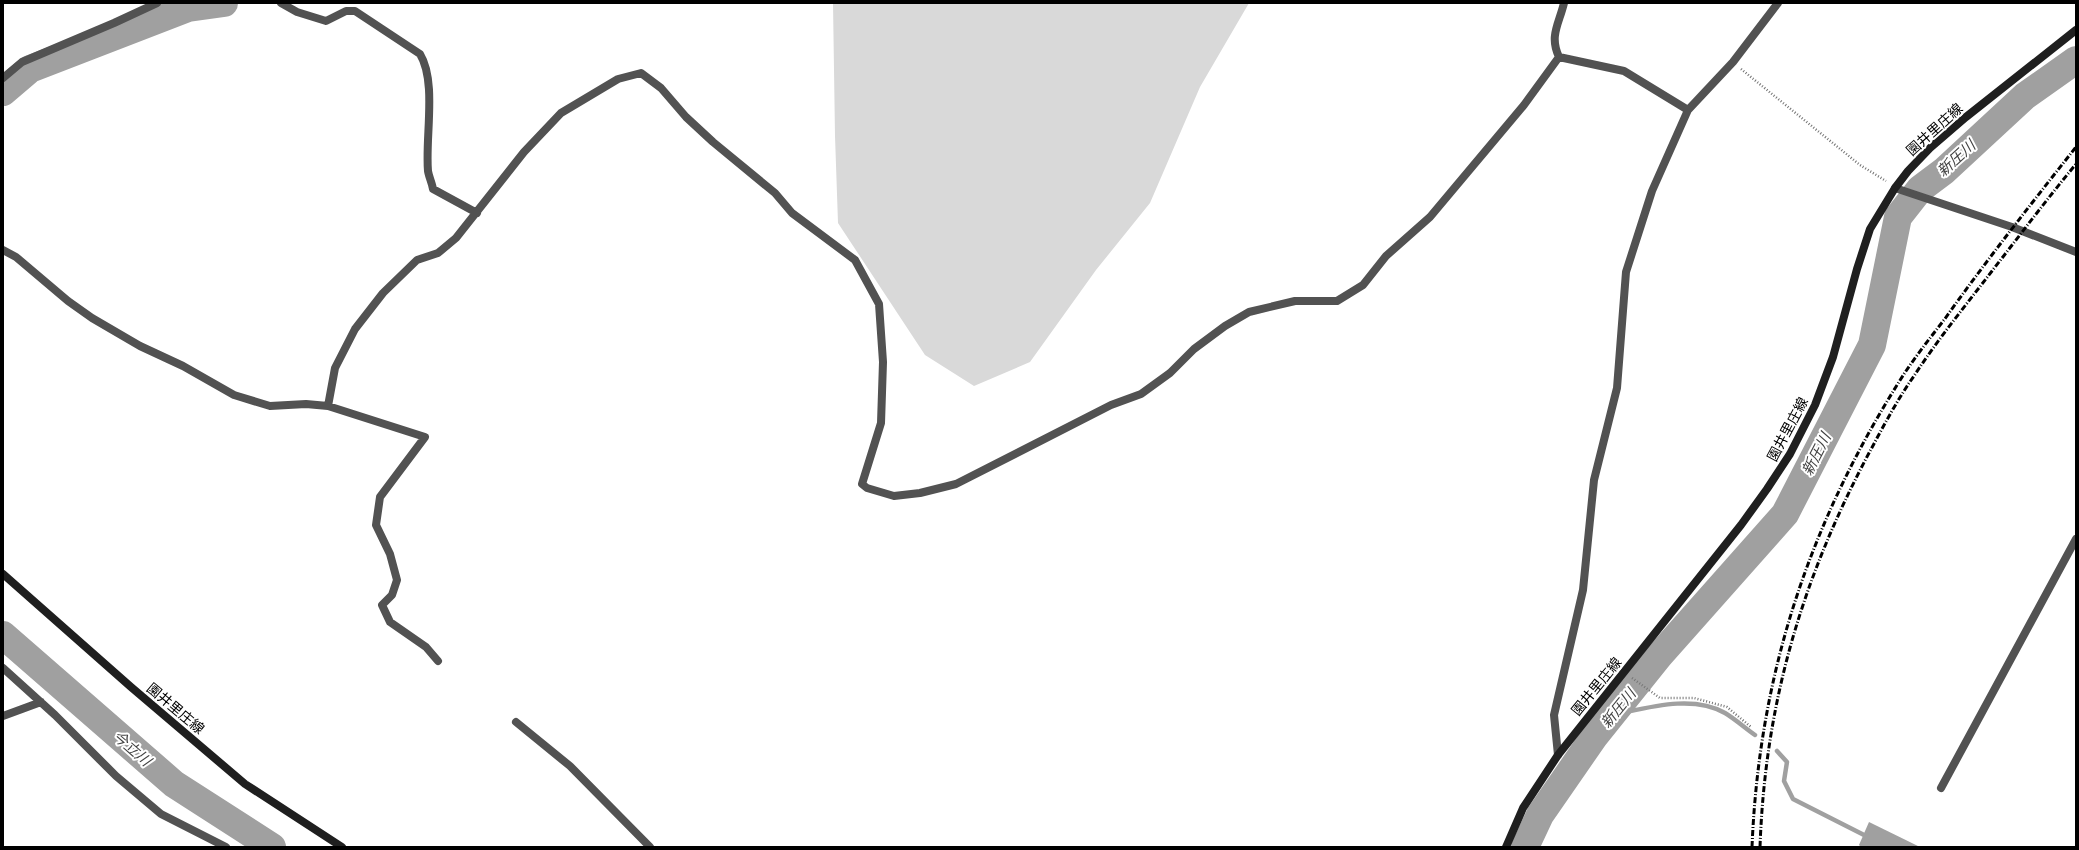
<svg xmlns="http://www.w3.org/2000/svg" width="2079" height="850" font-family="Manrope,'Noto Sans JP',sans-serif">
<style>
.green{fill:#d9d9d9}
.water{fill:#a0a0a0}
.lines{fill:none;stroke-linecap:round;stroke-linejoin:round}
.stream{stroke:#a0a0a0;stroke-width:4.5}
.river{stroke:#a0a0a0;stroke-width:28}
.path{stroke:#747474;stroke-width:2.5;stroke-dasharray:1 2;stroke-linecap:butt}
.minor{stroke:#525252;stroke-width:8}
.tertiary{stroke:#525252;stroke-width:8}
.secondary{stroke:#1f1f1f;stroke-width:8}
.rail{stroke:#000;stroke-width:3;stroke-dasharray:6 2 1 2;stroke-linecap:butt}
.labels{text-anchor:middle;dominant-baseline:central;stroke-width:4;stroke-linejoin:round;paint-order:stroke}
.street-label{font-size:14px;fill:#000;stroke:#fff}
.water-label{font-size:15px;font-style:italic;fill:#414141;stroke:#fff}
</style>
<rect width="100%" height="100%" fill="#fff"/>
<path class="green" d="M833,3H1249L1200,87L1150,203L1096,270L1030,362L974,386L925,355L838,223L835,136Z"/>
<path class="water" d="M1869,822L1920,847H1861L1859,845Z"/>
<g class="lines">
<path class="stream" d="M1612,715C1647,708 1692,694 1725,713C1735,719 1745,728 1755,735
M1777,751L1787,762L1784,781L1793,799L1868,837"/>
<path class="river" d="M3,92L30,69L188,8L224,3
M3,635L174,784L272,847
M1525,847L1540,815L1594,737L1659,656L1785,514L1872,345L1898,217L1920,189L1944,171L2025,96L2076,60"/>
<path class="path" d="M1741,69L1860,165L1886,181
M1632,678L1660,698H1694L1727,707L1751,727"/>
<path class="minor" d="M281,3L297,12L326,21L346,11H355L420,54C437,82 425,137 428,171C429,177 432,183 433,189L477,213
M1559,57L1624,71L1688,110
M1559,57C1549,36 1559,24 1564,3
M3,78L22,62L114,23L157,3
M1895,188L2012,227L2076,252
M3,250L16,257L68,301L92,318L140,346L183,366L234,395L270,406L306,404L328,406L425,437L380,497L376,525L390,554L397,580L392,595L382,605L390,622L426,647L438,661
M328,406L335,368L355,329L383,293L417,260L438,253L456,238L524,152L561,113L618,79L641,73L661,88L686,117L713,142L775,193L792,213L855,260L879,304L883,362L881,423L862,484L867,488L894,496L920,493L956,484L1111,405L1141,394L1170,373L1194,349L1225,326L1249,312L1295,301H1337L1363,285L1386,256L1430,217L1524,105L1559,57
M3,668L55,715L116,776L161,814L226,847
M3,716L41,702
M516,722L570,766L650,847
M1558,755L1554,715L1583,590L1594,480L1617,388L1626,272L1652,191L1688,110L1733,62L1778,3"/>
<path class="tertiary" d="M1941,788L2076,539"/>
<path class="secondary" d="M3,574L131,687L245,784L342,847
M1506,847L1523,808L1558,755L1741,525L1767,489L1790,454L1815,405L1833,357L1857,269L1870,229L1895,188L1908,171L1930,148L1966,117L2076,30"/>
<path class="rail" d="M1752,847C1759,673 1810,521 1904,374C1916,356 1930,338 1944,320C1986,261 2031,204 2076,147
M1760,847C1765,703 1802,579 1869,453C1883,427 1897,400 1914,376C1938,339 1966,305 1992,271C2020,235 2047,199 2076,164"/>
</g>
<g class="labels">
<g class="street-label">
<text transform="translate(1934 129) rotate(-42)">園井里庄線</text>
<text transform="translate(1787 429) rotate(-62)">園井里庄線</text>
<text transform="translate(1596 686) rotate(-51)">園井里庄線</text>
<text transform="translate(176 708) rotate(40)">園井里庄線</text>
</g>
<g class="water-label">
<text transform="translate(1956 158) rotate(-42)">新圧川</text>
<text transform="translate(1816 454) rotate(-63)">新圧川</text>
<text transform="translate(1618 708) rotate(-51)">新圧川</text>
<text transform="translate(132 748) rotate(41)">今立川</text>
</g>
</g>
<rect width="2079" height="850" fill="none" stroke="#000000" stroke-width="8"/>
</svg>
